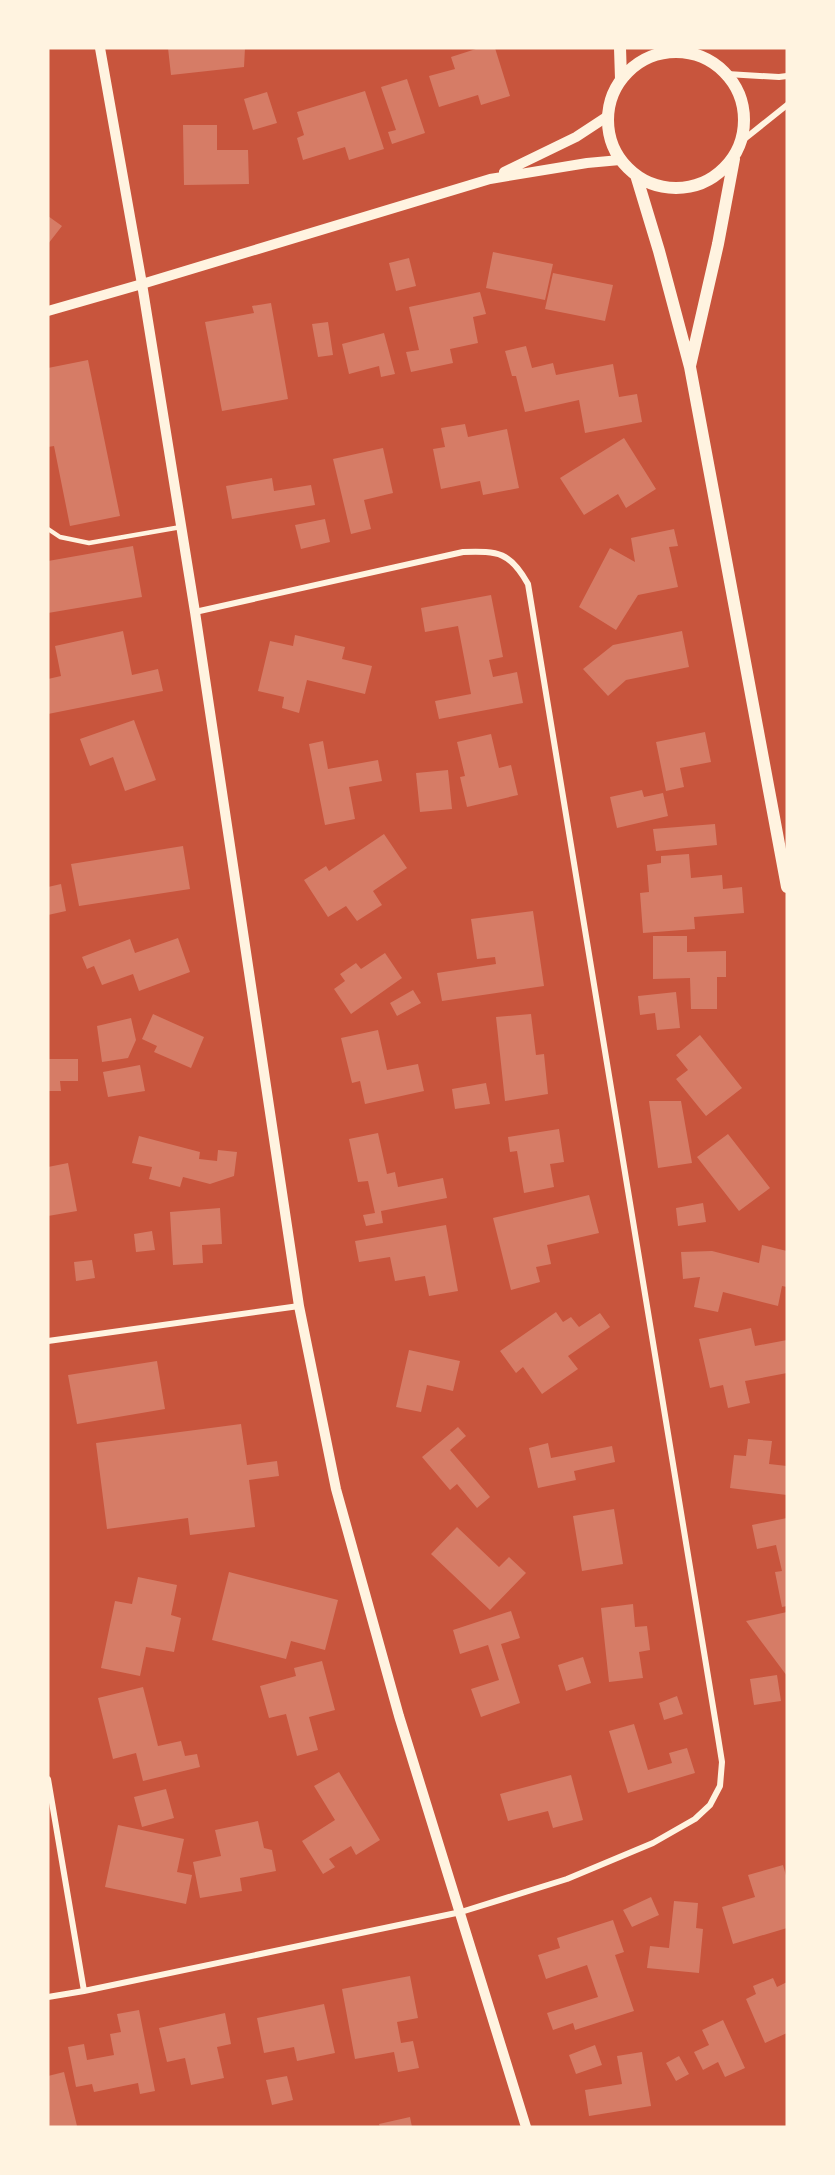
<svg xmlns="http://www.w3.org/2000/svg" width="835" height="2175" font-family="'Fira Sans',sans-serif">
<style>
.building{fill:#d67c66}
.lines{fill:none;stroke-linecap:round;stroke-linejoin:round}
.service{stroke:#fff3e0;stroke-width:4.5}
.minor{stroke:#fff3e0;stroke-width:6}
.tertiary{stroke:#fff3e0;stroke-width:10}
.secondary{stroke:#fff3e0;stroke-width:12}
</style>
<rect width="100%" height="100%" fill="#c8553d"/>
<path class="building" d="M168,48H245L244,67L171,75Z
M479,48H495L510,96L481,105L478,95L439,107L429,76L455,69L451,57Z
M407,79L425,133L392,144L388,132L396,130L381,87Z
M365,91L384,149L349,160L345,147L303,160L297,138L304,135L297,112Z
M267,92L277,123L253,130L244,99Z
M183,125H217V150H248L249,184L184,185Z
M48,216L62,226L48,244Z
M493,252L553,264L545,300L486,288Z
M409,258L416,286L396,291L389,263Z
M553,273L613,285L605,321L545,309Z
M480,292L486,314L473,317L478,343L450,349L453,363L411,372L406,352L419,350L409,307Z
M271,303L288,399L222,411L205,322L254,313L252,306Z
M328,322L333,355L318,357L312,324Z
M384,333L395,374L381,377L379,366L349,374L342,344Z
M526,346L532,368L553,363L556,375L613,364L619,397L637,394L642,422L585,433L579,400L525,412L516,376H512L505,351Z
M88,360L120,516L70,526L54,446L48,447V368Z
M465,424L468,437L507,429L519,488L483,495L480,481L441,489L433,449L445,447L441,428Z
M624,438L656,489L626,508L618,494L584,515L560,478Z
M383,448L393,493L364,500L371,529L351,534L333,459Z
M272,478L274,491L311,485L315,505L232,519L226,486Z
M325,519L330,542L301,549L295,525Z
M674,529L678,546L669,547L678,587L638,595L616,630L579,607L610,548L635,562L631,538Z
M133,546L142,597L48,613V561Z
M491,595L503,657L489,660L493,677L517,672L523,703L439,719L435,701L471,694L458,626L425,632L421,608Z
M123,631L132,675L158,669L163,691L48,714V679L61,676L55,646Z
M682,631L689,667L626,680L608,696L583,669L613,645Z
M295,635L345,647L342,659L372,666L365,694L307,680L299,713L282,708L284,697L258,691L270,641L293,646Z
M134,720L156,780L125,791L113,757L90,766L80,739Z
M705,732L711,762L680,768L684,787L666,791L656,742Z
M491,734L499,768L511,765L518,795L467,807L460,777L465,776L457,742Z
M323,741L328,769L378,760L382,781L349,787L355,819L325,825L309,744Z
M448,770L452,809L420,812L416,773Z
M642,790L644,797L663,793L668,816L617,828L610,797Z
M715,824L717,845L656,851L653,829Z
M384,834L407,868L373,891L382,905L357,921L346,906L328,917L304,880L326,866L329,871Z
M183,846L190,889L79,906L71,864Z
M689,854L691,878L722,875L723,889L742,887L744,913L694,917L695,929L643,933L640,893L649,892L647,865L661,863V856Z
M61,884L66,911L48,915V887Z
M533,911L544,986L442,1001L437,973L496,964L495,957L477,959L471,919Z
M653,936H687V952L726,951V977H717V1009H691L690,978L653,979Z
M178,938L190,972L139,991L133,974L102,985L94,966L87,969L82,957L130,939L135,953Z
M385,953L402,978L351,1014L334,989L345,981L340,974L356,963L361,969Z
M413,990L421,1003L397,1016L390,1003Z
M676,992L680,1028L657,1030L655,1013L640,1015L638,996Z
M153,1014L204,1037L191,1068L154,1052L157,1046L142,1039Z
M531,1014L536,1055L544,1054L548,1094L505,1101L496,1017Z
M131,1018L136,1040L128,1058L102,1062L97,1026Z
M378,1030L387,1070L418,1064L424,1091L365,1104L360,1081L352,1083L341,1038Z
M700,1035L742,1088L706,1116L676,1079L688,1070L676,1055Z
M48,1059H78V1081H60L61,1091H48Z
M140,1065L145,1091L108,1097L103,1072Z
M486,1083L490,1104L455,1109L452,1089Z
M649,1101H681L692,1163L658,1168Z
M559,1129L564,1162L550,1164L554,1187L524,1193L517,1151L510,1152L508,1137Z
M378,1133L387,1174L395,1172L398,1187L443,1178L447,1198L381,1211L383,1223L366,1226L363,1215L375,1213L368,1181L358,1182L349,1139Z
M728,1134L770,1188L739,1211L697,1157Z
M139,1136L200,1152L199,1159L217,1161L218,1150L237,1152L234,1176L210,1184L183,1177L180,1187L149,1179L152,1167L132,1163Z
M68,1163L77,1211L48,1216V1167Z
M589,1195L599,1233L547,1245L551,1264L536,1267L540,1282L511,1290L493,1218Z
M703,1203L706,1222L678,1226L676,1208Z
M220,1208L222,1244L202,1245L203,1263L173,1265L170,1212Z
M446,1225L458,1291L429,1296L425,1276L395,1281L390,1257L359,1262L355,1241Z
M152,1231L155,1250L136,1252L134,1234Z
M762,1245L787,1251V1287L782,1286L778,1306L723,1292L718,1312L694,1307L700,1277L683,1279L681,1252L712,1251L759,1263Z
M92,1260L95,1278L76,1281L74,1262Z
M556,1312L563,1322L571,1317L579,1327L600,1313L610,1327L568,1356L578,1369L542,1394L523,1367L516,1373L500,1351Z
M751,1328L755,1346L787,1340V1373L745,1381L750,1403L728,1408L723,1385L710,1388L699,1339Z
M409,1350L460,1361L453,1391L427,1385L421,1412L396,1407Z
M157,1361L165,1409L77,1424L68,1375Z
M241,1424L247,1465L277,1461L279,1476L249,1480L255,1527L190,1535L188,1518L107,1529L96,1443Z
M458,1427L466,1436L450,1450L490,1497L477,1508L457,1484L450,1490L422,1457Z
M748,1439L772,1441L769,1464L787,1466V1495L730,1488L734,1455L746,1456Z
M548,1443L551,1458L612,1446L615,1462L574,1471L576,1480L538,1488L529,1448Z
M614,1509L623,1564L582,1571L573,1516Z
M787,1518V1606L782,1607L775,1572L782,1571L776,1545L757,1549L752,1525Z
M457,1527L499,1567L509,1557L526,1573L490,1610L431,1554Z
M229,1572L338,1600L325,1650L291,1641L286,1659L212,1640Z
M138,1577L177,1585L171,1615L181,1618L174,1652L146,1647L140,1676L101,1668L115,1601L132,1604Z
M633,1604L635,1627L647,1626L650,1650L639,1652L643,1678L609,1682L601,1608Z
M511,1611L520,1638L501,1644L520,1703L481,1717L471,1689L499,1680L488,1645L460,1654L453,1630Z
M787,1612V1676L746,1621Z
M583,1657L591,1683L566,1691L558,1665Z
M322,1661L335,1710L309,1717L318,1750L297,1756L286,1714L269,1718L260,1686L296,1676L294,1668Z
M777,1675L781,1701L754,1705L750,1679Z
M143,1687L158,1746L181,1741L185,1756L197,1754L200,1767L143,1781L136,1753L113,1759L98,1698Z
M677,1696L683,1714L664,1720L659,1703Z
M634,1724L648,1770L672,1763L669,1753L687,1748L695,1773L628,1793L609,1731Z
M339,1772L380,1840L356,1855L351,1846L329,1859L335,1867L323,1874L302,1841L335,1820L314,1786Z
M571,1775L583,1820L553,1828L548,1811L508,1821L500,1794Z
M166,1789L174,1818L142,1827L134,1797Z
M258,1821L264,1848L272,1850L276,1871L240,1878L242,1891L200,1898L193,1862L221,1856L215,1830Z
M118,1825L184,1839L177,1872L192,1875L186,1904L105,1887Z
M783,1865L787,1879V1928L733,1944L722,1907L755,1897L748,1875Z
M651,1897L659,1915L632,1927L623,1910Z
M674,1901L698,1903L696,1928L703,1929L699,1973L647,1968L650,1946L669,1948Z
M613,1920L624,1952L615,1955L634,2011L575,2030L573,2023L553,2030L547,2013L598,1997L587,1965L546,1979L538,1955L560,1948L557,1938Z
M410,1976L418,2018L397,2022L401,2043L413,2041L419,2068L398,2072L394,2052L355,2059L342,1989Z
M773,1978L777,1987L787,1982V2033L765,2043L746,1999L756,1994L753,1986Z
M324,2004L335,2053L297,2061L294,2047L264,2053L257,2018Z
M139,2010L155,2091L140,2094L138,2083L94,2092L92,2084L76,2087L68,2047L84,2044L87,2060L114,2055L110,2034L121,2032L117,2014Z
M225,2013L231,2044L217,2047L224,2078L191,2085L185,2058L167,2062L159,2028Z
M723,2020L745,2068L725,2077L718,2062L703,2070L694,2052L709,2045L702,2030Z
M595,2045L602,2065L576,2074L569,2055Z
M642,2052L651,2106L589,2116L585,2090L622,2084L617,2056Z
M679,2056L689,2074L676,2081L666,2063Z
M64,2072L77,2126L48,2127V2076Z
M287,2076L293,2100L272,2105L266,2080Z
M410,2117L412,2127H380L379,2124Z"/>
<g class="lines">
<path class="service" d="M48,529L60,537L89,543L181,527"/>
<path class="minor" d="M727,74L779,77L787,76
M742,141L787,105
M48,1341L299,1306
M48,1779L84,1991
M48,1997L84,1991L461,1912L567,1879L653,1843L695,1819L710,1805L720,1786L722,1762L718,1737L528,584C510,552 499,551 463,552L195,612"/>
<path class="tertiary" d="M100,48L142,284L195,612L299,1306L336,1489L399,1716L526,2127
M504,172L576,137L608,116
M48,311L142,284L490,179L587,163L620,160"/>
<path class="secondary" d="M620,48L621,79
M608 120a68 68 0 1 1 136 0a68 68 0 1 1-136 0Z
M636,175L659,251L690,367L787,887
M690,366L718,244L734,159"/>
</g>
<rect width="835" height="2175" fill="none" stroke="#fff3e0" stroke-width="99"/>
</svg>
